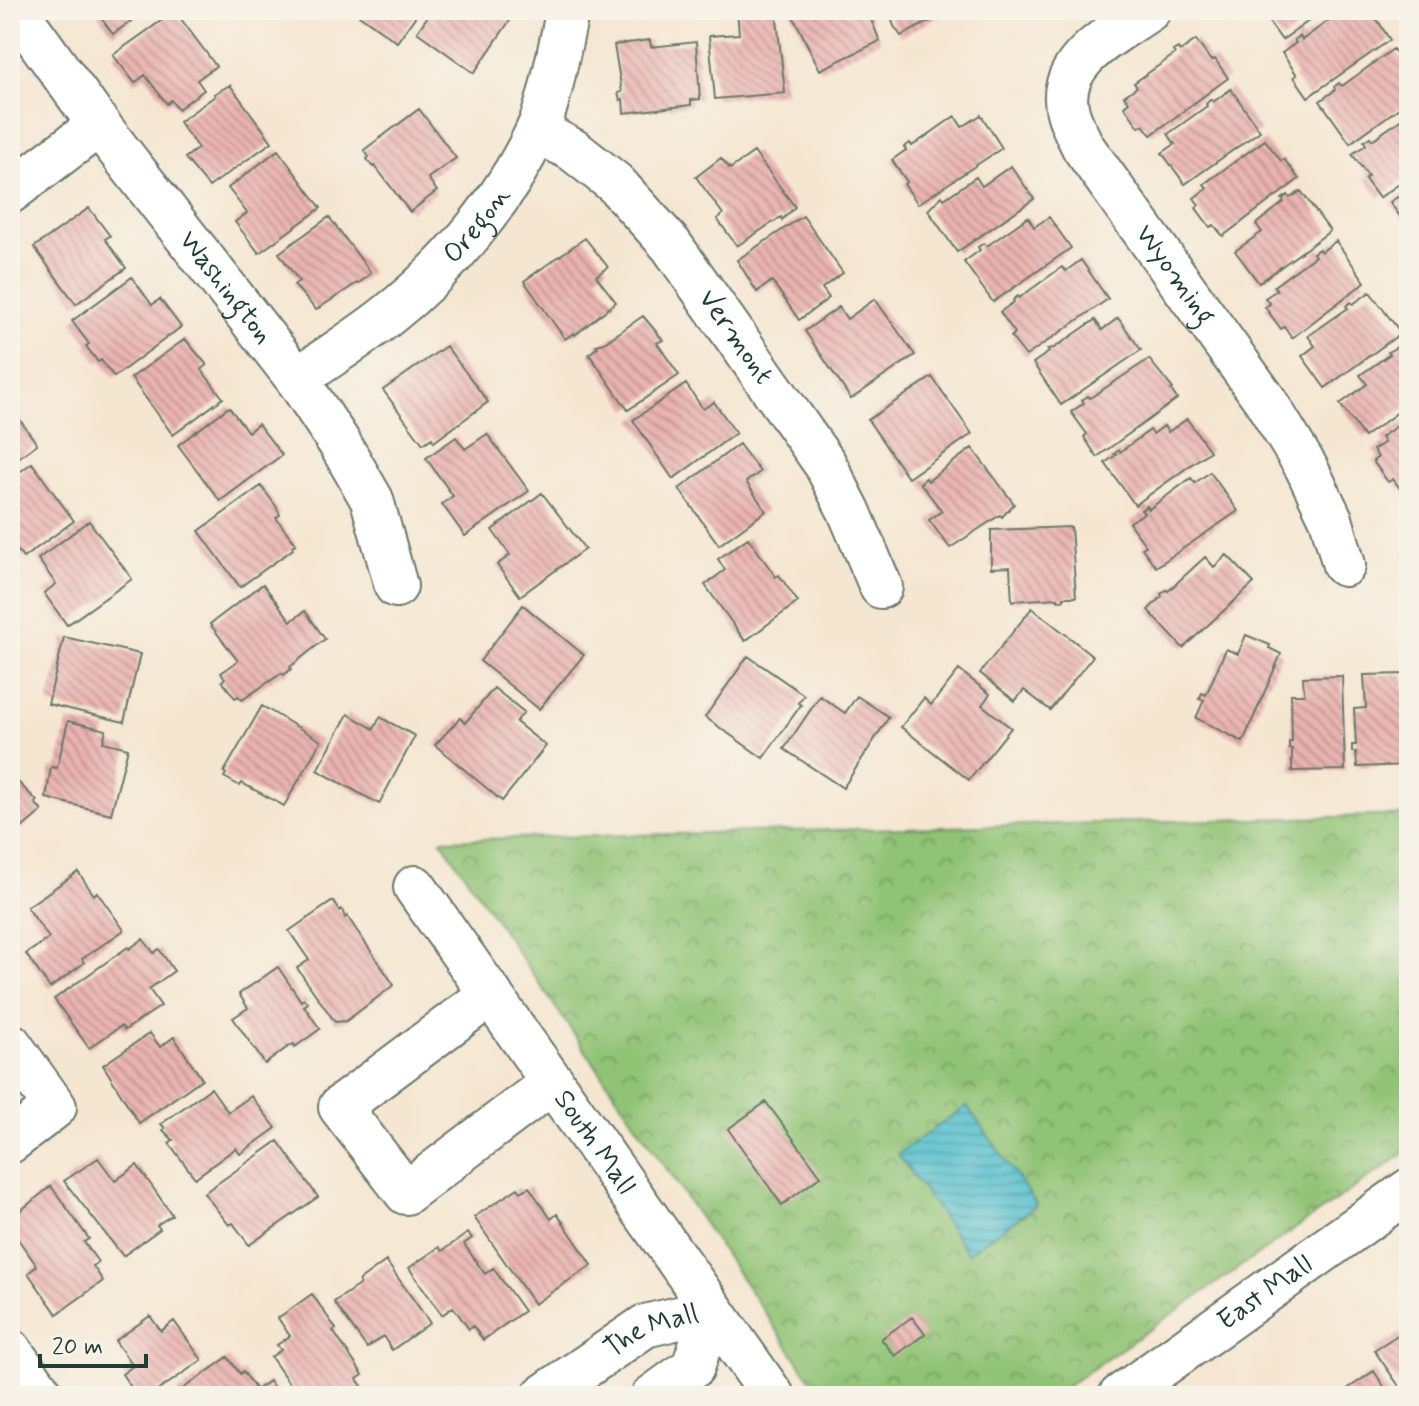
<svg xmlns="http://www.w3.org/2000/svg" width="1419" height="1406" font-family="Mynerve,sans-serif">
<style>
.park{fill:url(#park-crowns);stroke:#588054;stroke-width:2}
.water{fill:url(#water-rules);stroke:#397e81;stroke-width:2}
.building{fill:url(#building-back-hatch)}
.lines{fill:none;stroke-linecap:round;stroke-linejoin:round}
.minor-casing{stroke:#6a786b;stroke-width:46}
.minor{stroke:#fff;stroke-width:42}
.labels{text-anchor:middle;dominant-baseline:central;stroke-width:8;stroke-linejoin:round;paint-order:stroke}
.street-label{font-size:28px;fill:#1f3d34;stroke:#f7f3e8}
</style>
<defs>
<pattern id="park-crowns" width="20" height="18" patternUnits="userSpaceOnUse" patternTransform="scale(2)"><rect width="20" height="18" fill="#90c375"/><path d="M2 6a3 3 0 1 1 6 0M12 15a3 3 0 1 1 6 0" fill="none" stroke="#75a061"/></pattern>
<pattern id="water-rules" width="6" height="5" patternUnits="userSpaceOnUse" patternTransform="scale(2)"><rect width="6" height="5" fill="#53bfce"/><path d="M0 2.5h6" fill="none" stroke="#449ca8"/></pattern>
<pattern id="building-back-hatch" width="6" height="6" patternUnits="userSpaceOnUse" patternTransform="scale(2)"><rect width="6" height="6" fill="#eab3b1"/><path d="M-1 5l2 2M0 0l6 6M5-1l2 2" fill="none" stroke="#bd9391"/></pattern>
</defs>
<rect width="100%" height="100%" fill="#f7f3e8"/>
<filter id="ink" filterUnits="userSpaceOnUse"><feTurbulence type="fractalNoise" baseFrequency=".0125" numOctaves="2"/><feDisplacementMap in="SourceGraphic" scale="16" xChannelSelector="R" yChannelSelector="G"/><feConvolveMatrix kernelMatrix="1 2 1 2 8 2 1 2 1" color-interpolation-filters="sRGB"/></filter>
<filter id="wash" filterUnits="userSpaceOnUse"><feTurbulence type="fractalNoise" baseFrequency=".006" numOctaves="4" result="noise"/><feDisplacementMap in="SourceGraphic" scale="32" xChannelSelector="R" yChannelSelector="G"/><feGaussianBlur stdDeviation="1.8" result="paint"/><feColorMatrix in="noise" values="0 0 0 0 0 0 0 0 0 0 0 0 0 0 0 0 0 1.4 0 .05"/><feComposite in="paint" operator="in"/></filter>
<g filter="url(#wash)">
<rect width="100%" height="100%" fill="#f5e6d1"/>
<path class="park" d="M1409,815V1150L1053,1396H822L441,840Z"/>
<path class="water" d="M967,1106L1037,1205L968,1253L898,1154Z"/>
<g id="blocks">
<path class="building" d="M95,10H146L113,34Z
M352,10H420L397,42Z
M432,10H517L474,73L417,32Z
M737,10H776L785,93L715,99L709,36L739,34Z
M790,10H867L880,41L820,70Z
M888,10H952L901,36L894,26Z
M1260,10H1324L1282,40Z
M1343,10L1352,19L1365,10H1371L1390,40L1308,97L1294,77L1297,75L1282,53L1296,43L1294,40L1300,36L1302,40Z
M175,11L216,66L197,80L204,90L178,109L171,100L167,104L145,75L135,83L113,55Z
M650,40L651,47L696,42L700,99L691,100V105L624,113L623,99L620,100L618,93L622,92L614,45Z
M1196,40L1211,61L1215,59L1228,78L1151,135L1143,125L1139,127L1124,106L1129,102L1124,96L1137,87L1134,83L1175,54L1173,51L1178,48L1180,51Z
M1393,49L1401,59L1404,56L1409,62V101L1350,143L1320,101L1335,90L1334,87L1339,83L1342,86Z
M230,85L272,142L209,187L185,158L198,148L179,122L215,96L214,94Z
M1231,89L1260,131L1185,184L1162,153L1175,144L1168,134L1207,106L1206,104L1211,99L1213,102Z
M419,109L456,158L428,178L437,191L410,212L375,166L373,167L367,159L369,157L364,150Z
M1409,114V177L1379,198L1365,179L1368,176L1352,154L1366,145L1364,141L1370,137L1372,140Z
M981,115L1002,148L918,204L904,184L907,182L892,160L906,150L904,147L910,143L912,146L955,116L962,127Z
M1265,140L1281,161L1284,159L1299,179L1223,236L1214,225L1210,227L1196,208L1199,205L1194,198L1207,188L1204,184Z
M278,150L321,208L259,253L235,222L247,213L228,188Z
M754,152L795,207L782,220L781,217L737,246L717,219L723,214L696,177L721,158L730,169Z
M1011,166L1034,199L957,252L928,210L942,196L944,199L976,177L982,186Z
M1409,185V229L1390,202L1407,191L1405,188Z
M1301,191L1330,231L1259,283L1235,251L1262,232L1256,224L1284,202L1282,199L1288,195L1290,198Z
M89,208L110,236L105,239L126,268L76,304L34,247Z
M803,216L843,273L822,288L829,298L799,320L772,281L757,292L737,260Z
M329,217L371,273L358,284L357,283L316,310L294,285L299,281L279,253Z
M1028,217L1034,227L1049,217L1071,248L993,302L964,262L980,250L978,247L984,243L987,246Z
M585,238L608,267L596,276L616,302L575,335L574,333L565,339L524,281Z
M1336,241L1365,282L1292,338L1284,327L1281,329L1265,307L1270,304L1265,298L1277,290L1274,286L1315,256L1313,253L1319,249L1321,252Z
M1081,260L1108,299L1026,356L1011,337L1015,333L1000,312L1014,302L1013,300L1018,296L1019,298L1062,267L1066,271Z
M132,277L152,305L160,299L181,327L114,377L101,360L98,362L86,346L89,344L72,321Z
M1370,292L1401,333L1325,388L1302,356L1315,346L1308,336L1348,308L1346,306L1351,302L1353,304Z
M875,299L915,355L851,399L805,331L839,307L847,319Z
M643,316L663,340L657,343L679,375L628,410L589,354L598,347L596,345L604,343Z
M1118,318L1141,350L1061,405L1033,363L1049,352L1047,349L1054,348L1095,320L1102,330Z
M185,339L207,365L201,369L223,398L173,435L131,378Z
M1406,342L1409,346V404L1364,437L1340,404L1367,384L1360,375L1390,354L1388,352Z
M446,346L488,402L434,442L432,438L423,444L383,390Z
M1149,359L1173,389L1171,390L1177,399L1097,457L1084,437L1087,434L1071,412L1084,403L1082,400L1088,396L1090,398Z
M932,377L972,434L908,478L868,420Z
M686,384L703,409L714,402L736,433L673,479L633,420Z
M10,406L37,444L10,464Z
M229,407L248,432L258,424L282,455L220,501L178,445Z
M1409,418V484L1401,490L1393,479L1388,482L1373,461L1378,457L1373,450L1384,443L1381,437Z
M1187,419L1210,451L1135,505L1105,463L1116,455L1114,454L1119,450L1120,452L1150,430L1153,434L1164,426L1168,432Z
M487,434L529,491L465,536L442,504L453,496L426,458L456,437L465,449Z
M739,444L760,472L746,482L766,511L719,545L679,489Z
M972,448L1014,504L1002,517L1000,515L950,548L929,520L942,511L920,483L926,478L928,481Z
M32,463L74,521L23,558L10,540V479Z
M1210,472L1238,511L1156,567L1142,548L1146,546L1129,523L1144,513L1141,510L1147,506L1149,509L1191,478L1195,483Z
M261,486L276,506L280,515L276,518L296,544L292,546L293,549L240,587L199,531Z
M542,493L585,549L520,596L497,565L510,555L492,530Z
M89,521L132,579L67,625L44,593L56,584L38,559Z
M1071,527L1076,597H1064V600H1058V598L1012,601L1010,567L991,568V530Z
M748,538L776,577L779,575L798,602L745,641L705,585L725,570L718,559Z
M1227,555L1254,583L1183,648L1148,610L1162,596L1161,594L1166,590L1168,591L1205,557L1214,567Z
M263,584L291,621L305,611L325,639L290,667L291,669L284,675L282,673L242,700L238,696L235,698L222,681L225,678L221,673L238,661L210,624Z
M523,605L584,655L539,709L480,661Z
M1032,608L1093,656L1050,710L1024,690L1015,701L980,673Z
M1246,635L1270,645L1269,648L1281,654L1243,742L1196,718L1204,700L1199,699L1202,693L1206,695L1226,649L1238,654Z
M64,637L140,654L124,722L48,704Z
M748,656L804,695L798,703L801,705L763,758L705,717Z
M959,670L990,694L982,705L1011,728L969,780L901,727L924,698L931,705Z
M1404,674L1408,765L1357,767L1356,752H1352V745H1356L1354,709L1366,708L1364,675Z
M1342,676L1345,770L1292,771V749H1289V742H1292L1291,694H1304L1303,677Z
M494,688L524,712L516,722L546,746L502,801L435,745L460,718L465,723Z
M820,696L845,713L857,696L889,717L843,788L784,749Z
M262,706L321,741L284,806L242,783L240,786L224,777L226,774L224,772Z
M348,714L374,729L380,717L415,736L379,804L317,770Z
M68,721L106,730L103,742L128,748L111,814L46,798L51,767L57,768Z
M10,774L37,801L35,803L42,811L10,838Z
M78,872L94,895L97,892L124,930L82,959L84,963L50,988L26,954L49,938L27,907Z
M333,901L340,911L342,909L345,918L347,916L394,985L346,1021L335,1022L297,968L309,960L289,931Z
M143,939L154,953L159,949L174,971L149,989L161,1006L125,1030L121,1026L89,1048L54,999L128,947L129,949Z
M278,967L301,1001L304,999L308,1003L304,1006L320,1029L295,1047L294,1044L289,1046L265,1064L233,1018L248,1008L239,994Z
M150,1033L160,1047L174,1037L202,1079L139,1123L103,1065Z
M211,1088L228,1112L251,1096L276,1128L240,1154L236,1148L195,1178L169,1143L173,1140L163,1130L165,1128L161,1124Z
M766,1102L821,1176L782,1205L728,1129Z
M278,1141L318,1197L249,1245L233,1223L229,1225L204,1193Z
M98,1158L115,1181L137,1165L172,1215L157,1225L160,1229L123,1256L64,1181Z
M51,1186L89,1239L84,1242L98,1262L93,1266L103,1281L57,1314L28,1273L37,1266L15,1235L10,1238V1229L15,1226L10,1219Z
M529,1187L551,1219L557,1214L592,1265L534,1304L474,1217L518,1188L521,1192Z
M468,1233L472,1238L464,1244L485,1274L493,1268L524,1311L483,1340L473,1326L469,1329L453,1307L442,1315L409,1268L439,1247L442,1251Z
M386,1261L430,1323L392,1350L383,1336L367,1348L334,1302L359,1285L360,1280Z
M312,1294L336,1329L333,1331L363,1375L357,1379L369,1396H298L271,1357L281,1350L277,1345L290,1336L278,1318Z
M150,1316L161,1331L174,1321L202,1360L150,1396H137L122,1374L133,1366L115,1341Z
M912,1317L925,1334L895,1356L881,1339Z
M1409,1328V1396H1406L1374,1350Z
M228,1357L240,1374L243,1371L256,1390L269,1381L280,1396H179L177,1393Z
M1374,1371L1390,1396H1337Z"/>
</g>
</g>
<g filter="url(#ink)">
<use href="#blocks" fill-opacity="0" stroke="#6a786b" stroke-width="2"/>
<g class="lines">
<defs>
<g id="minor">
<path id="s1" d="M16,10L99,125L297,379L340,444L372,500L396,586"/>
<path id="s2" d="M1149,10C1116,33 1054,62 1068,112C1071,124 1078,136 1083,147L1265,400L1306,467L1331,519L1344,565"/>
<path id="s3" d="M537,131L573,150L615,183L671,245L825,464L849,511L881,587"/>
<path d="M10,192L99,125"/>
<path id="s4" d="M297,379C327,358 358,339 387,316C448,268 502,204 536,133C551,102 559,46 568,10"/>
<path id="s5" d="M415,887L773,1396"/>
<path d="M491,994L340,1107L406,1193L553,1082"/>
<path d="M10,1044L55,1107L10,1142"/>
<path d="M10,1350L43,1396"/>
<path id="s6" d="M543,1396L645,1326L712,1310"/>
<path d="M653,1396L693,1367L712,1310"/>
<path id="s7" d="M1120,1396L1409,1190"/>
</g>
</defs>
<use href="#minor" class="minor-casing"/>
<use href="#minor" class="minor"/>
</g>
</g>
<g class="labels">
<g class="street-label">
<text stroke="none"><textPath href="#s4" startOffset="238">Oregon</textPath></text>
<text stroke="none"><textPath href="#s2" startOffset="336">Wyoming</textPath></text>
<text stroke="none"><textPath href="#s1" startOffset="348">Washington</textPath></text>
<text stroke="none"><textPath href="#s3" startOffset="290">Vermont</textPath></text>
<text stroke="none"><textPath href="#s5" startOffset="312">South Mall</textPath></text>
<text stroke="none"><textPath href="#s7" startOffset="178">East Mall</textPath></text>
<text stroke="none"><textPath href="#s6" startOffset="128">The Mall</textPath></text>
</g>
</g>
<rect width="1419" height="1406" fill="none" stroke="#f7f3e8" stroke-width="40"/>
<path d="M40 1354v12h106v-12" fill="none" stroke="#1f3d34" stroke-width="4"/>
<text x="52" y="1354" font-size="24" fill="#1f3d34" stroke="#f7f3e8" stroke-width="6" paint-order="stroke">20 m</text>
</svg>
